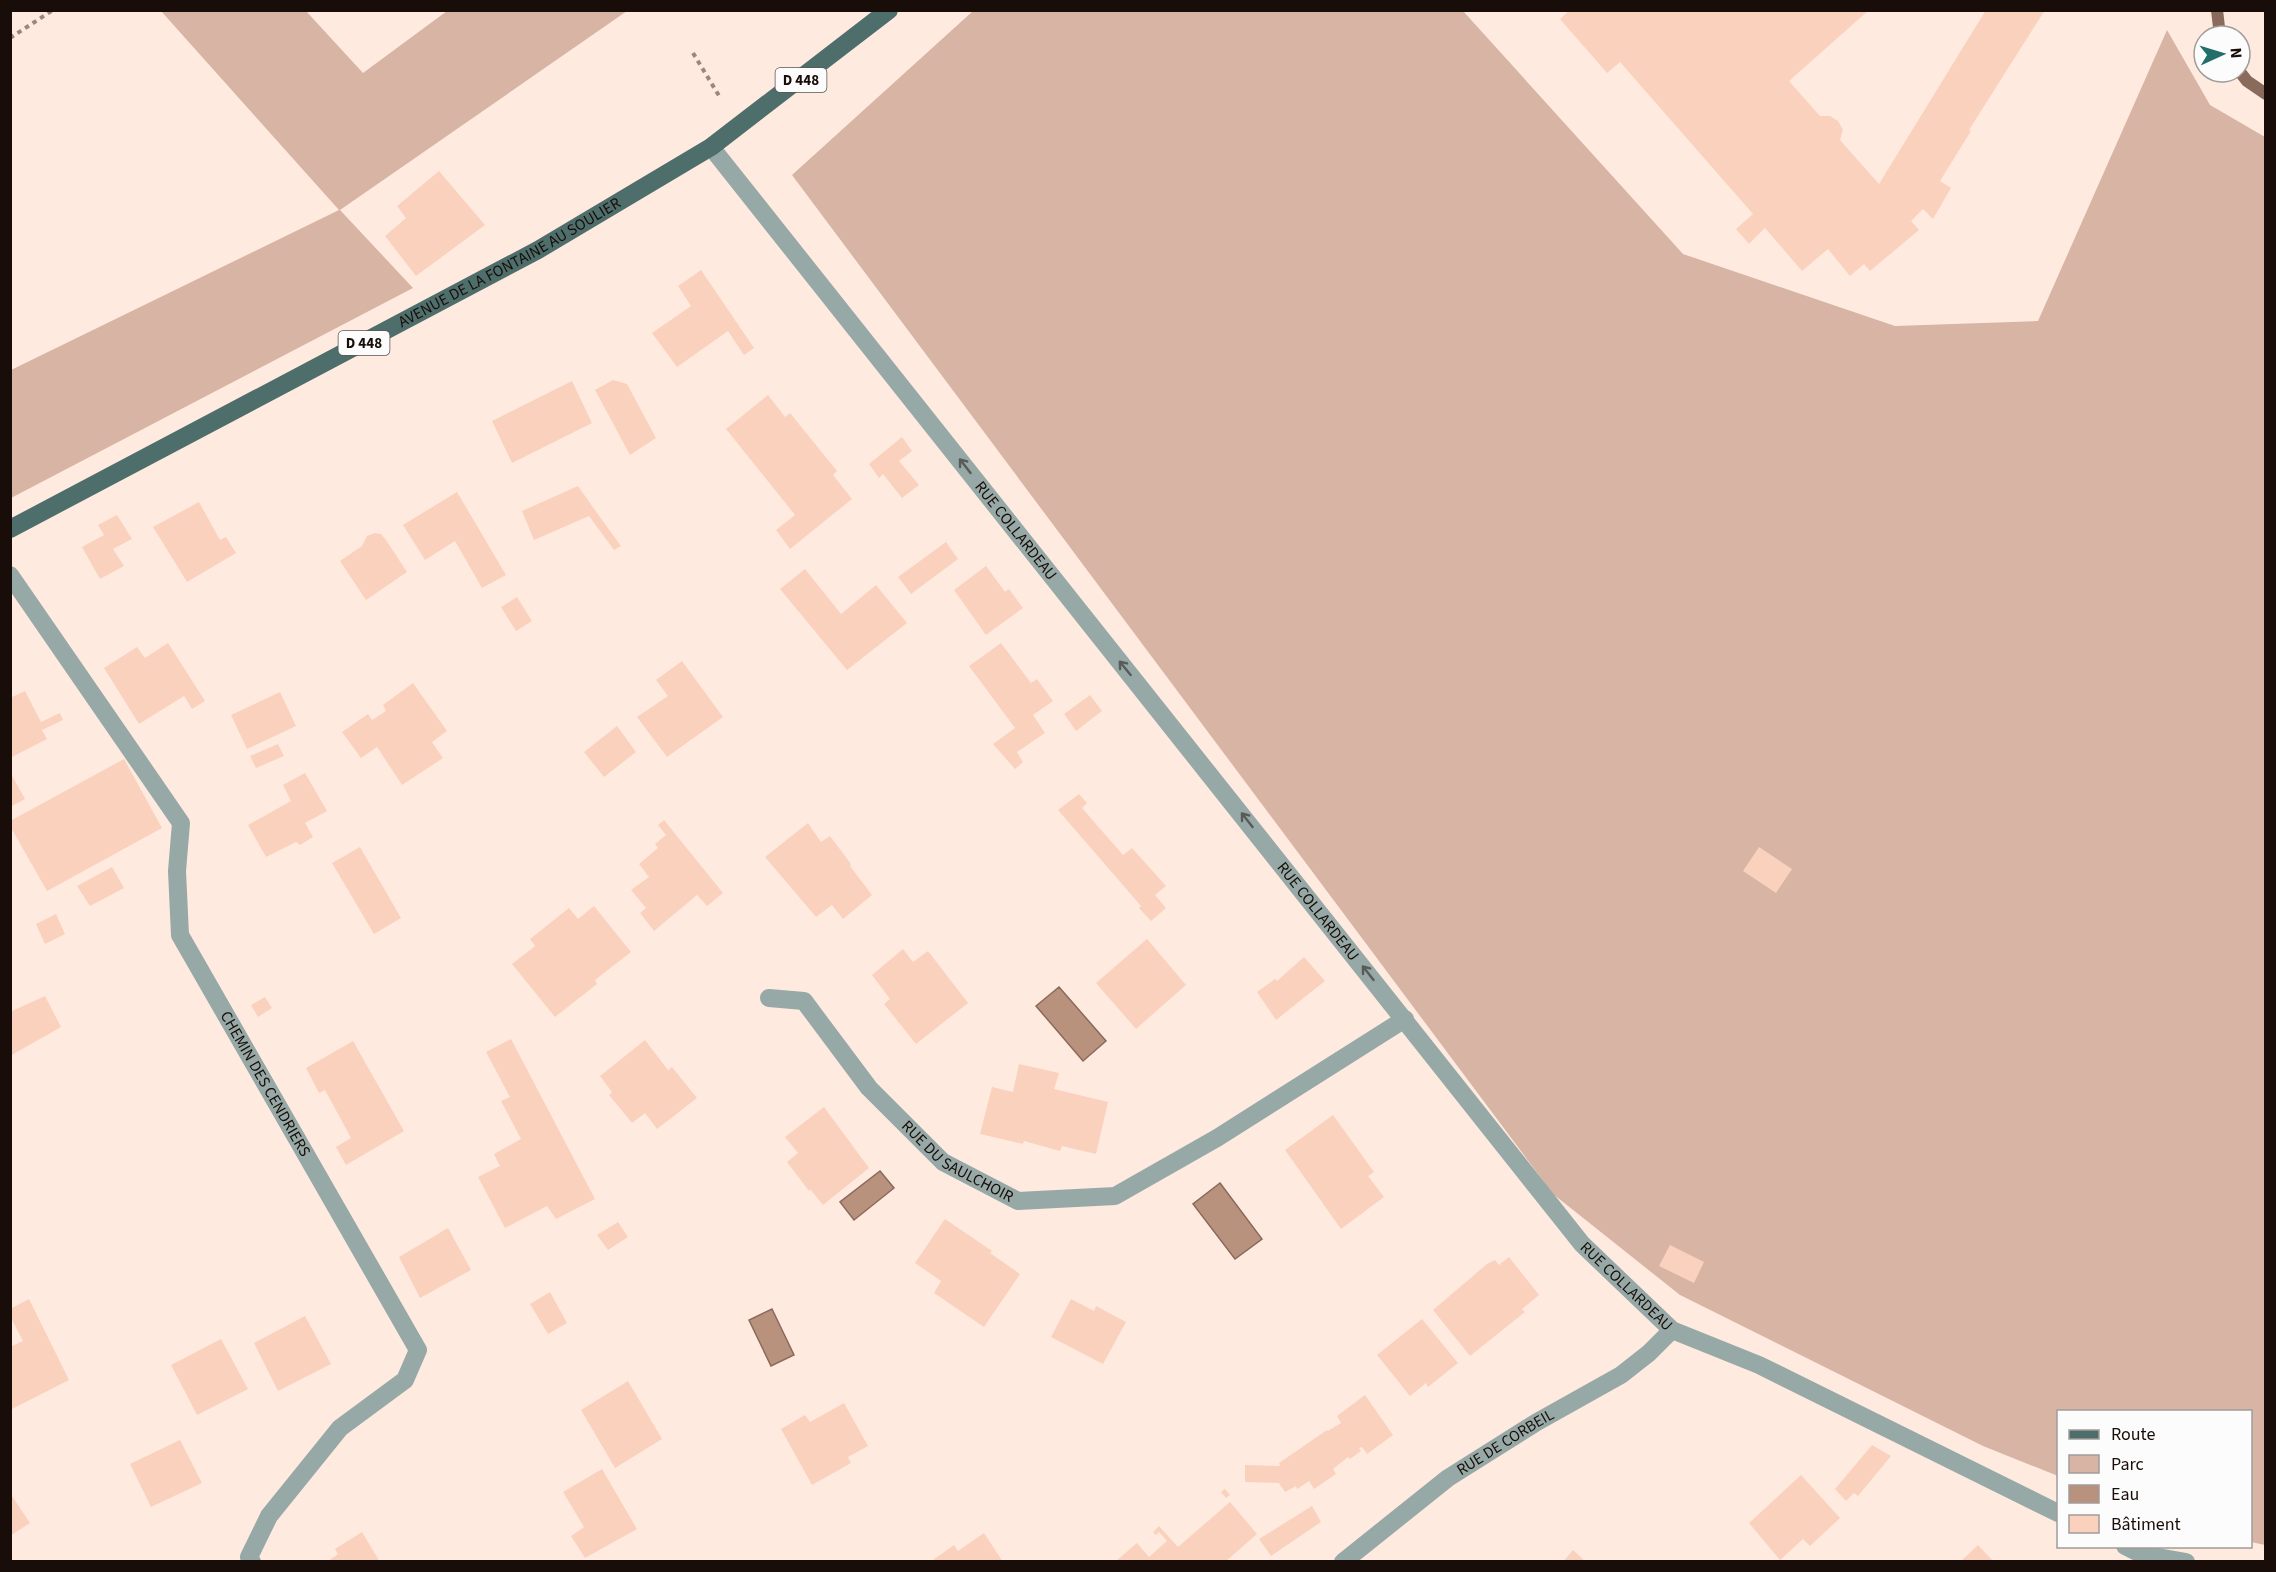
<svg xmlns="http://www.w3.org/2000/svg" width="2276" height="1572" font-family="'Source Sans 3',sans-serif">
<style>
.green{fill:#d7b4a3}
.water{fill:#b9927e;stroke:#896a5b;stroke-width:1.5}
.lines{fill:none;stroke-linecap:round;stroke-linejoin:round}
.stream{stroke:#896a5b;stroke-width:12}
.building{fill:#fad1bc}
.path{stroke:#998880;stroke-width:4;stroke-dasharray:4.5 4.5;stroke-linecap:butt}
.minor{stroke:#97a9a7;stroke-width:18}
.major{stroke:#4e6e6c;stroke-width:18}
.oneway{stroke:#585b58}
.labels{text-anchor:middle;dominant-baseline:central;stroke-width:6;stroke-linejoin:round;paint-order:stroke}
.shield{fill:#fcfcfc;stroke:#5c5551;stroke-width:1.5}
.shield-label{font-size:15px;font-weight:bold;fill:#180d08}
.street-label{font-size:16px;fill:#180d08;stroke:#fcfcfc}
</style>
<rect width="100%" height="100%" fill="#ffeae0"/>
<path class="green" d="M161,11H306L363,73L447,11H627L340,210L413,288L11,498V370L339,210Z
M973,11H1463L1683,254L1895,326L2038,321L2167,30L2210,105L2265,137V1545L2251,1542L2250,1412H2058V1476L1983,1446L1680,1295L1553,1194L792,175Z"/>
<path class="water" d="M1059,987L1106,1041L1083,1061L1036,1006Z
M880,1171L894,1188L854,1220L840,1202Z
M1220,1183L1262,1239L1235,1259L1193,1204Z
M772,1309L794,1355L771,1366L749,1320Z"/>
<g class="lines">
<path class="stream" d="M2217,10L2220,36
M2240,72L2247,81L2266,94"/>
</g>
<path class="building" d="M1570,10H1869L1789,81L1820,116H1830L1838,121L1843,130L1840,140L1879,184L1986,10H2045L1969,130L1971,131L1940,181L1951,188L1933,219L1923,209L1911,221L1919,230L1870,271L1864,264L1850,276L1828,249L1802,271L1765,228L1749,244L1736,229L1753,214L1620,62L1607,73L1560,19Z
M439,171L485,225L416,276L385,236L406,218L397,206Z
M701,270L754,348L744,355L728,331L677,367L652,333L691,306L678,286Z
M613,380L627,384L656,438L630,455L595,390Z
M572,381L592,423L512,463L492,421Z
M768,395L785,417L790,413L837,471L833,475L852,499L790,549L776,530L795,515L726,429Z
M902,437L912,451L899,461L919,485L902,498L883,474L879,478L869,464Z
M578,486L597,513L621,546L614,550L589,516L534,540L522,511Z
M457,492L506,575L482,588L455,541L425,560L403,525Z
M199,502L220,540L226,537L236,553L187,582L153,527Z
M117,515L132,539L113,549L124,566L100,579L82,547L104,535L98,525Z
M375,533L381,534L386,540L407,572L366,600L340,561L362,546L367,536Z
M946,542L958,559L911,594L898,577Z
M986,566L1005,592L1009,589L1023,608L986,635L954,590Z
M805,569L841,614L876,585L907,623L847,670L780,589Z
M517,597L532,621L516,631L501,607Z
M168,643L205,701L192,709L184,696L139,724L104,668L137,647L145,658Z
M1001,643L1031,683L1037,679L1053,701L1033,715L1045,733L1017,752L1023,762L1015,769L993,744L1015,728L969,666Z
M682,661L723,717L667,757L637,717L668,696L656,680Z
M413,683L447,731L432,742L443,758L402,785L377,747L361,758L342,732L368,714L372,720L386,711L383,705Z
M25,691L41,722L60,713L63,720L42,730L47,739L10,758V698Z
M280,692L296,726L247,749L231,715Z
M1090,695L1102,711L1076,731L1064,714Z
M617,726L636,752L604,777L584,752Z
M278,744L284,756L256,768L250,756Z
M124,759L162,828L47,891L10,826V821Z
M10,772L25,799L10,807Z
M305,773L327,811L305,823L313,837L300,845L296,842L266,857L248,825L291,801L283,785Z
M1079,794L1087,803L1082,808L1123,855L1132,848L1166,886L1155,895L1166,908L1151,921L1139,908L1141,906L1058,810Z
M664,820L723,893L707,906L697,895L654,931L640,913L646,908L631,890L649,877L639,864L658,848L655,844L666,835L658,825Z
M808,823L821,842L830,836L851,864L850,866L872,895L843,919L832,905L816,917L765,857Z
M360,847L401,918L374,934L332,863Z
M1759,847L1792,869L1776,893L1743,871Z
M112,867L124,888L90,906L77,886Z
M594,906L631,952L595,980L597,984L555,1017L512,964L535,946L530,939L569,908L578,919Z
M56,914L65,934L45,944L36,924Z
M1147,939L1186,985L1136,1029L1096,983Z
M903,949L913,962L928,951L968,1003L916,1044L884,1004L890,999L872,975Z
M1304,957L1325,981L1276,1020L1257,992L1275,979L1277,981Z
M45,996L61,1027L10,1056V1012Z
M265,997L272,1008L258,1017L251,1005Z
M511,1039L595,1199L556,1219L547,1206L505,1228L478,1177L500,1166L494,1154L521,1139L501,1101L510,1097L486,1052Z
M645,1040L668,1070L672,1067L697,1098L657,1129L645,1113L632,1123L609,1095L612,1092L600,1076Z
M353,1041L404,1131L346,1165L336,1147L351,1138L325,1090L319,1093L306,1068Z
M1019,1064L1059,1073L1054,1089L1108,1102L1096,1154L1062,1146L1060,1151L1024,1141L1023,1144L980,1134L992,1087L1013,1092Z
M824,1107L869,1168L823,1205L810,1189L809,1191L787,1162L798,1153L785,1137Z
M1333,1115L1374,1172L1368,1176L1384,1197L1341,1229L1285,1150Z
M945,1219L992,1251L990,1253L1020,1274L984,1327L934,1293L941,1281L915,1263Z
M618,1222L628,1237L608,1250L597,1235Z
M448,1228L471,1270L420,1298L399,1257Z
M1670,1245L1704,1262L1694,1283L1659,1266Z
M1509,1257L1539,1295L1522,1309L1525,1312L1470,1356L1433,1310L1487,1264L1495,1260L1499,1265Z
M550,1292L567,1323L548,1334L530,1304Z
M29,1299L69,1380L10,1410V1347L23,1341L10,1316V1309Z
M1071,1299L1094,1311L1096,1306L1126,1322L1103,1364L1051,1337Z
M305,1316L331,1364L278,1391L254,1343Z
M1422,1319L1458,1363L1428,1387L1426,1383L1410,1396L1377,1355Z
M221,1339L248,1389L197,1415L171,1365Z
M628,1381L662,1439L615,1468L581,1410Z
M1365,1395L1393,1435L1367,1454L1362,1447L1359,1448L1361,1451L1350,1459L1348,1457L1333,1469L1336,1474L1314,1489L1309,1481L1297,1489L1296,1486L1285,1492L1279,1483L1245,1482V1465L1280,1466L1279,1463L1327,1430L1328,1431L1341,1423L1337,1416Z
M844,1403L868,1446L848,1457L851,1463L812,1485L781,1429L805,1415L810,1422Z
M180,1440L202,1483L151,1507L130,1464Z
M1872,1445L1891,1456L1858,1496L1854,1493L1846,1501L1835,1489Z
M602,1469L637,1529L585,1558L571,1536L584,1527L563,1492Z
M1801,1475L1840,1518L1810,1546L1803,1539L1780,1560L1749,1523Z
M1225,1489L1230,1495L1226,1498L1221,1492Z
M10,1493L30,1523L10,1536Z
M1230,1502L1257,1534L1225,1562H1115L1137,1543L1149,1557L1167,1541L1159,1532L1156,1535L1153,1532L1159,1526L1178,1547Z
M1312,1506L1321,1522L1271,1556L1259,1539Z
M362,1532L380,1562H327L338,1554L335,1549Z
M984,1533L1003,1562H930L954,1545L958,1551Z
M1978,1545L1994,1562H1960Z
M1573,1550L1586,1562H1563Z"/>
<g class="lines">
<path class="path" d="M10,38L53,10
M693,53L721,99"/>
<g class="minor">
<path id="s1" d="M711,147L1582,1244L1672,1330L1759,1365L2058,1513"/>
<path id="s2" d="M10,575L181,823L177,871L180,935L418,1350L405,1380L340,1428L269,1516L249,1557L252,1562"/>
<path id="s3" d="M769,998L804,1001L869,1088L943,1162L1018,1201L1115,1196L1217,1138L1405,1019"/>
<path d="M2125,1546L2141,1554L2186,1562"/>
<path id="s4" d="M1343,1562L1448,1478L1537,1422L1621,1375L1649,1353L1672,1330"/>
</g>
<path class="major" id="s5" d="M10,529L538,250L711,147L889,10"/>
</g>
<defs><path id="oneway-shaft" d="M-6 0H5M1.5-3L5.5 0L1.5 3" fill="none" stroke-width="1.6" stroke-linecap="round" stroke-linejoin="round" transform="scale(1.5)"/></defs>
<g class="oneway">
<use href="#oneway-shaft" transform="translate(965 466) rotate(-128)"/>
<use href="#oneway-shaft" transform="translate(1125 668) rotate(-129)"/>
<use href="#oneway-shaft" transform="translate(1247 820) rotate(-128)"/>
<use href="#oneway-shaft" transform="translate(1368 973) rotate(-128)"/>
</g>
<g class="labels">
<g class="shield">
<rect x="775.5" y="68" width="51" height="24" rx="4.5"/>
<rect x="338.5" y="331" width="51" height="24" rx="4.5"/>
</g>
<g class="shield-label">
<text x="801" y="80">D 448</text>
<text x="364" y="343">D 448</text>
</g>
<g class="street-label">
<text stroke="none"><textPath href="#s5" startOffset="566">AVENUE DE LA FONTAINE AU SOULIER</textPath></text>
<text stroke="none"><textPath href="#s1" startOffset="490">RUE COLLARDEAU</textPath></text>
<text stroke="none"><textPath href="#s1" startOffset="976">RUE COLLARDEAU</textPath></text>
<text stroke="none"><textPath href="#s2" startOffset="585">CHEMIN DES CENDRIERS</textPath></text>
<text stroke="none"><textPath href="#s3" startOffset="260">RUE DU SAULCHOIR</textPath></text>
<text stroke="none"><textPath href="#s1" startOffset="1462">RUE COLLARDEAU</textPath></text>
<text stroke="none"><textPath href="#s4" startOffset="202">RUE DE CORBEIL</textPath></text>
</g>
</g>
<rect width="2276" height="1572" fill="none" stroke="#180d08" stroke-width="24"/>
<rect x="2057" y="1410" width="195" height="138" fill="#fcfcfc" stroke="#a19c9a" stroke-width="1.5"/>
<rect x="2069" y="1430" width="30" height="9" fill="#4e6e6c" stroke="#a19c9a" stroke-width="1.5"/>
<text x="2111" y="1440" font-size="18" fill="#180d08">Route</text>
<rect x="2069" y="1455" width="30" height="18" fill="#d7b4a3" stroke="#a19c9a" stroke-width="1.5"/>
<text x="2111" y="1470" font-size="18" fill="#180d08">Parc</text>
<rect x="2069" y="1485" width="30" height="18" fill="#b9927e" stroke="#a19c9a" stroke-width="1.5"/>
<text x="2111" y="1500" font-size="18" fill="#180d08">Eau</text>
<rect x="2069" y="1515" width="30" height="18" fill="#fad1bc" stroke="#a19c9a" stroke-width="1.5"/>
<text x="2111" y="1530" font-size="18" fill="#180d08">Bâtiment</text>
<g transform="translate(2222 54) rotate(86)"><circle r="28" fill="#fcfcfc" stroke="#a19c9a" stroke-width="1.5"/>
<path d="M0-4.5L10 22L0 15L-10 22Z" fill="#236e69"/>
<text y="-9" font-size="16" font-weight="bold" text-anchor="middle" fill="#180d08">N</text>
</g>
</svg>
